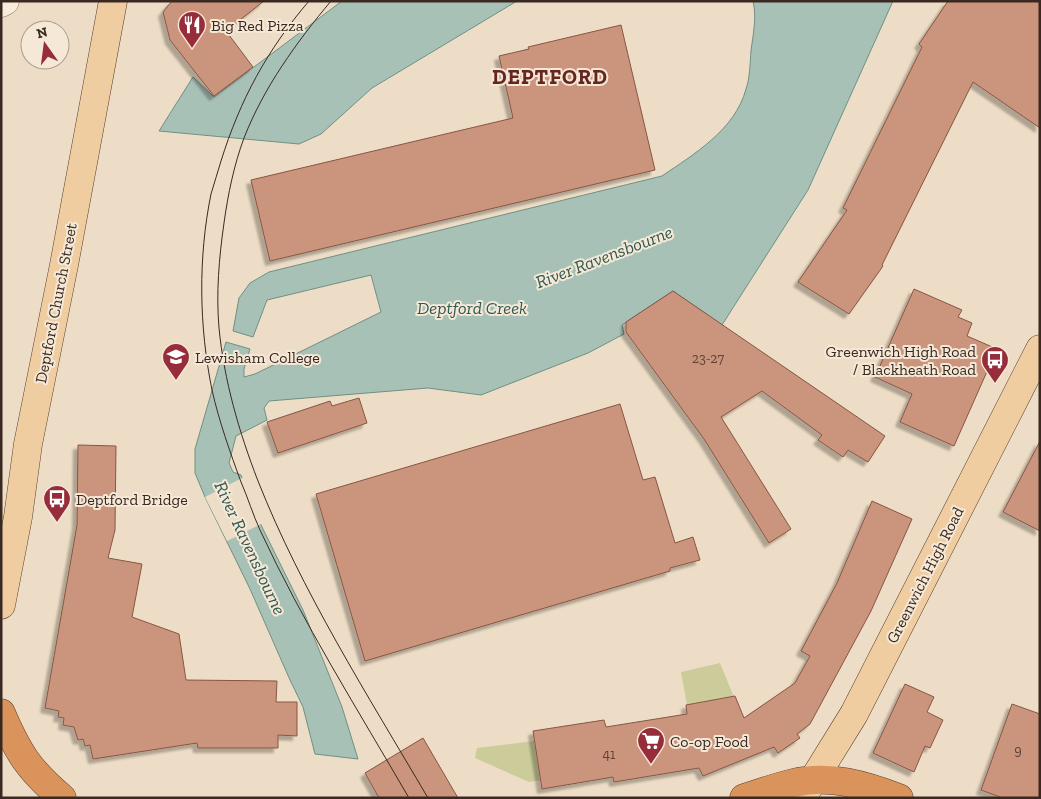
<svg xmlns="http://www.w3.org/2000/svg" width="1041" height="799" font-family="'Zilla Slab',serif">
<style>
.green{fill:#cccc9a}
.water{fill:#a8c1b7;stroke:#6e9083}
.pier{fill:#eeddc6}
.building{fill:#cb947d;stroke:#875642;filter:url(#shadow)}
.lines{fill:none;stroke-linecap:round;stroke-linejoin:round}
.minor-casing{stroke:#896f5c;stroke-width:29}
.major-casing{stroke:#573e30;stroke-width:29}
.highway-casing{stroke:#573e30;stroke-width:29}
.minor{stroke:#f8ecda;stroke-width:28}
.major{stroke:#efcda0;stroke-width:28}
.highway{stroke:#da935a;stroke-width:28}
.tram{stroke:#392920;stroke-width:1}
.labels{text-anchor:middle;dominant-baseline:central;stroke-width:4;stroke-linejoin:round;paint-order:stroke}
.number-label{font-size:14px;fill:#5e4437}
.poi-label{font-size:16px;fill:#392920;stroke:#f5e8d6;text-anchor:start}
.street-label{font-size:16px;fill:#392920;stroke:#f5e8d6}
.water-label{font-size:18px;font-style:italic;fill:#2f5951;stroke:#f5e8d6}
.district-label{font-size:21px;font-weight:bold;letter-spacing:1px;fill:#652620;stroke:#f5e8d6}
</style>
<defs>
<filter id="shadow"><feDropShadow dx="-4.5" dy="4.5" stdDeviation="1" flood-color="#0004"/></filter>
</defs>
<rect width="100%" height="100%" fill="#eeddc6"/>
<path class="green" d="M720,663L734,697L687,705L681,672Z
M534,741L541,780L529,782L475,758L477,748Z"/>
<path class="water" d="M342,1H517L372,88L321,134L299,144L159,131L193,77L214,97Z
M753,1H893L808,190L722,325L673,291L622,325L624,334L588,353L481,395L428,388L269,401L264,408L267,420L236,436L229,463L233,472L241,475L261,525L303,610L342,707L358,759L315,754L303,707L290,680L250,589L205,497L195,473V449L226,342L250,349L244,369V377L255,374L381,312L371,275L267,300L253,337L233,331L239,298L250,283L269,272L662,176C694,154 735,130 746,89C750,78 750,63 751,51C753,34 757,18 753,1Z"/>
<path class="pier" d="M244,477L263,523L227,541L205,497Z"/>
<path class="building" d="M172,1H264L226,31L253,67L214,96L170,40L163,12Z
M948,1H1040V128L973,82L882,265L883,266L849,314L798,282L847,210L843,208L922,47L919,44Z
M621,25L655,170L270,261L251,180L513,118L499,56L529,49L528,47Z
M914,289L962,310L958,317L972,323L967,336L997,349L954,446L900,422L912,394L875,377Z
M673,291L885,436L868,462L848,450L843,457L818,440L822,435L762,391L721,417L791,529L769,543L704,439L626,332V322Z
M359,398L367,423L278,453L267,422L330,401L332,406Z
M620,404L643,480L655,477L675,543L693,537L700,560L670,568V571L365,661L316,494Z
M1040,441V531L1003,512Z
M78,445L116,446L115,530L108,558L142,564L132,617L179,634L186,680L277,681L276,702H297V736L278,735V748H198L197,743L93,759L90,745L85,746L83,739L78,740L74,727L63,725L64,718L58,717L59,711L45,708L77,525Z
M872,501L912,519L871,611L810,724L797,734L800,738L778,753L774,747L703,776L699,768L614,782L613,777L542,789L533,731L604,720L606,727L687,714L686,705L735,696L744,718L795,683L810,656L801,651L837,583Z
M905,684L934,697L927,712L943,720L930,748L925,746L914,772L873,753Z
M1012,704L1040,714V798H1003L981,790Z
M423,738L458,798H379L365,773Z"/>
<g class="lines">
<defs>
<path id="minor" d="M1,3L5,1"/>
<path id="major" d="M1,605L18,517L28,444L64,265L113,1
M802,798L854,714L1040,349"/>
<path id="highway" d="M1,713C18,753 29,770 62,798
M744,798C760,793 776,787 793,783C829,774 865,785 899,798"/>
</defs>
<use href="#minor" class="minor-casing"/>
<use href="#major" class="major-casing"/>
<use href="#highway" class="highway-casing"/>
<use href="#minor" class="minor"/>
<use href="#major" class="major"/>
<use href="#highway" class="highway"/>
<path class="tram" d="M309,1C267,50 240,100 221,161C218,172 214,183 211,194C198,258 199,326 212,390C219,421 230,452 241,482C248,498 253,515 260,530C303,623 358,710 409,798
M331,1C296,43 264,87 244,138C234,165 228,194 224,223C219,258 216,293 219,328C224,380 239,432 258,481C302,592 367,694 428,798"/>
</g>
<defs>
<symbol id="restaurant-pin" viewBox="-11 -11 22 30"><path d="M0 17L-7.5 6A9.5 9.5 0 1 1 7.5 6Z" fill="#972d3a" stroke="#f5e8d6"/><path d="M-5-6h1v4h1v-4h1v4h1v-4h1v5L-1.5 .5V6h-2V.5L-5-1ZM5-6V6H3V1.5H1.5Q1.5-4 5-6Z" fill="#fff"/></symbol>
<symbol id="university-pin" viewBox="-11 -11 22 30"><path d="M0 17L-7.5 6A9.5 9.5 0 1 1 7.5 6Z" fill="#972d3a" stroke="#f5e8d6"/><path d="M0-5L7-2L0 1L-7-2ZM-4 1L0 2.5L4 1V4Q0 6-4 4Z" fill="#fff"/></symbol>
<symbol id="bus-pin" viewBox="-11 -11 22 30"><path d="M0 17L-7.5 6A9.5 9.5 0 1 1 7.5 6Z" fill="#972d3a" stroke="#f5e8d6"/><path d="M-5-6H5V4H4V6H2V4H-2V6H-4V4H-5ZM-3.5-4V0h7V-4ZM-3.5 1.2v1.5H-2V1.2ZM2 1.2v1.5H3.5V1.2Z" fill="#fff"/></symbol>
<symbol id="supermarket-pin" viewBox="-11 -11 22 30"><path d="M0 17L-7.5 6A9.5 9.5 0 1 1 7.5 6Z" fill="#972d3a" stroke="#f5e8d6"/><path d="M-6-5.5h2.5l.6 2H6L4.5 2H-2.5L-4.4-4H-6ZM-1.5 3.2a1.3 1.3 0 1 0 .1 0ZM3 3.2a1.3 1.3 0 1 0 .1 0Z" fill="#fff"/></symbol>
</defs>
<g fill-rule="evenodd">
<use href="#restaurant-pin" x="176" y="9" width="32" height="43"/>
<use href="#university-pin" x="160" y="341" width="32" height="43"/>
<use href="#bus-pin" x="979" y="344" width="32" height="43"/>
<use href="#bus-pin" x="41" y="483" width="32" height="43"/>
<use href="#supermarket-pin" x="635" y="725" width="32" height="43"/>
</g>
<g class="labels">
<g class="number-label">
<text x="708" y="358">23-27</text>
<text x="1018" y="750">9</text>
<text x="609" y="754">41</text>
</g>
<g class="poi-label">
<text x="211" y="25">Big Red Pizza</text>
<text x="976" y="351" text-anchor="end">Greenwich High Road<tspan x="976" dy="18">/ Blackheath Road</tspan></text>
<text x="195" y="357">Lewisham College</text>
<text x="76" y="499">Deptford Bridge</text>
<text x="670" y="741">Co-op Food</text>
</g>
<g class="street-label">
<text transform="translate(56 303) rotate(-79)">Deptford Church Street</text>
<text transform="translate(925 575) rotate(-63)">Greenwich High Road</text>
</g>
<g class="water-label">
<text transform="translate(604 257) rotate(-21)">River Ravensbourne</text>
<text x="472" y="308">Deptford Creek</text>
<text transform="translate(250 548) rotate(65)">River Ravensbourne</text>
</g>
<g class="district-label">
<text x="550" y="76">DEPTFORD</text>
</g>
</g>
<rect width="1041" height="799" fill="none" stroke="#392920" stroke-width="5"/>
<g transform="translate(45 45) rotate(346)"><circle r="24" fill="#f5e8d6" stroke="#aa9c8d"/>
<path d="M0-4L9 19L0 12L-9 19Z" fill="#972d3a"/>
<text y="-8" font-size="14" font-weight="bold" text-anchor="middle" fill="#392920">N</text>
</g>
</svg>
